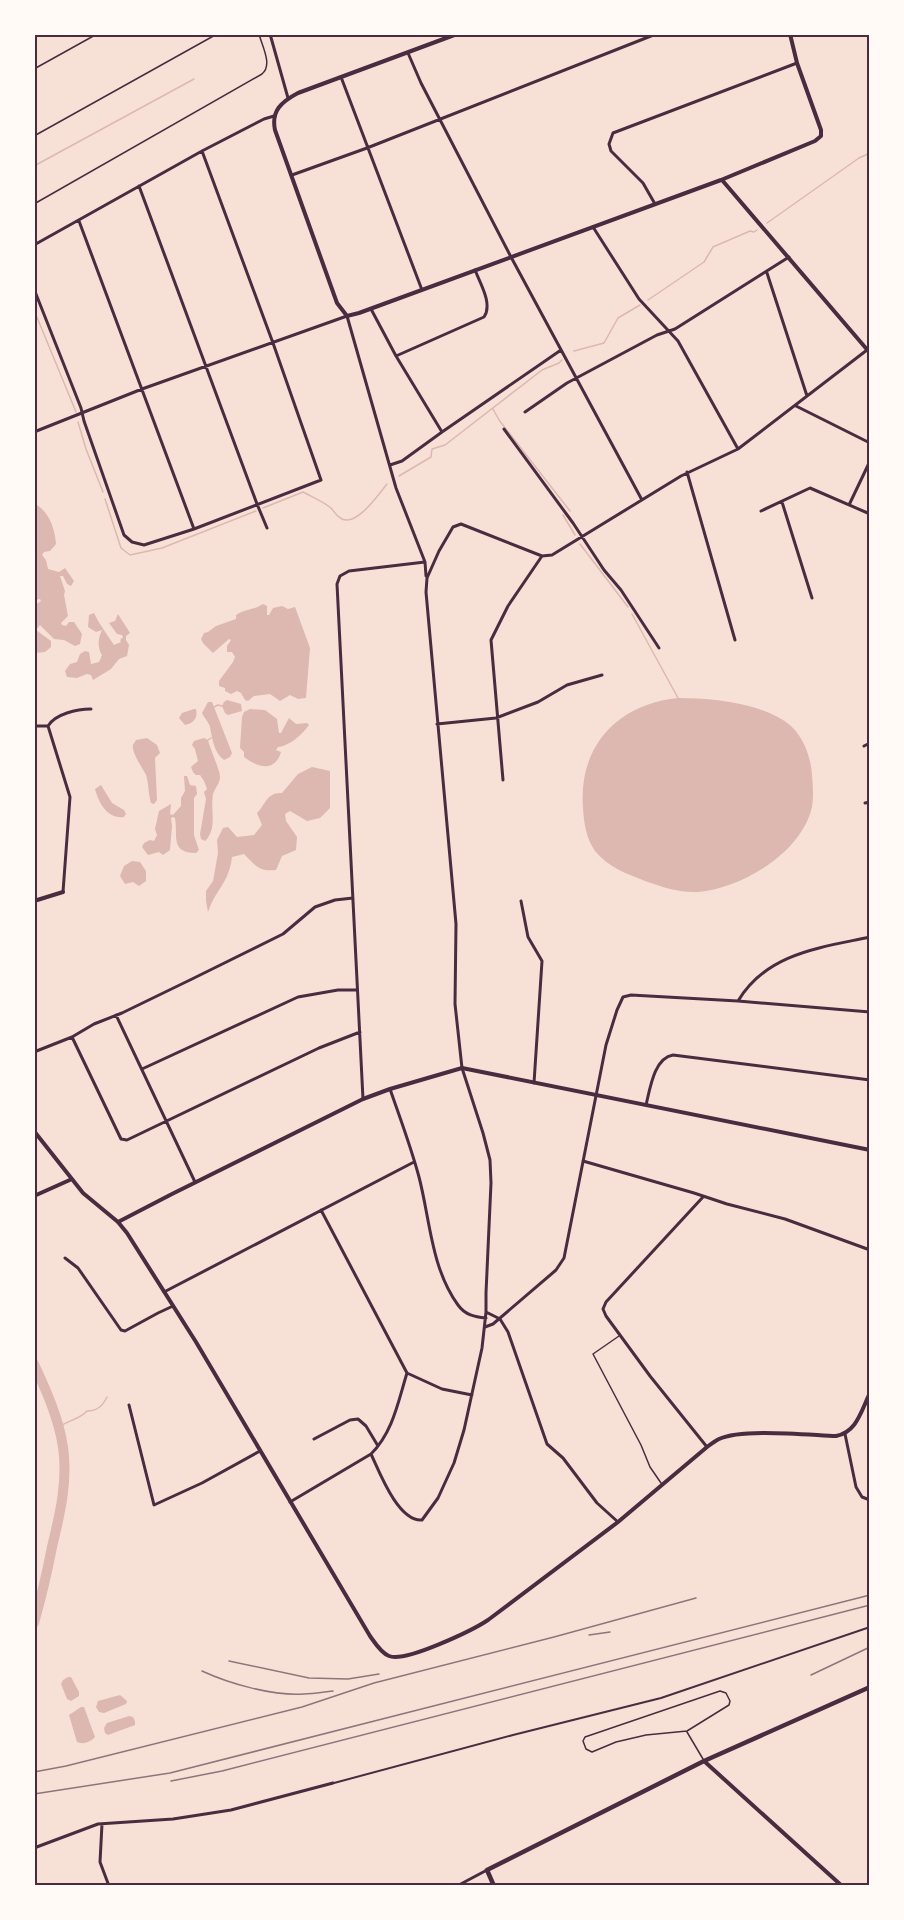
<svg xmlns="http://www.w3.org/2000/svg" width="904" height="1920" font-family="'Nunito Sans',sans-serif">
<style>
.water{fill:#dcb8b0}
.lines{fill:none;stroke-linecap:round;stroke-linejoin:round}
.stream{stroke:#dcb8b0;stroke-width:1.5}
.river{stroke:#dcb8b0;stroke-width:10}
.service{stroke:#4a2c40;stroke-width:1.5}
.pedestrian{stroke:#4a2c40;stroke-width:2}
.minor{stroke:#4a2c40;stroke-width:3}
.tertiary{stroke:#4a2c40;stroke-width:4}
.secondary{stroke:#4a2c40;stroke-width:4.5}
.rail{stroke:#8f747c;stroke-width:1.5}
.neatline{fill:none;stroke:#4a2c40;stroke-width:2}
</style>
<rect width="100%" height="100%" fill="#f7e1d7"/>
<path class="water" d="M35,504C49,511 55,529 56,544L50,551L44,552L42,555L46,560L48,569L59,572L65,568L74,581L71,586L67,584L63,576H60L65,591L64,595L68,616L61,623L62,625L66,626L69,622H74L82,634L80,644L75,646L64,640L54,639L40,625L36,630L51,641V647L45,652L35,653V605L41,601L40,599L35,600Z
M263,604L267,606V615H269L273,608L282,606L288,609L295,607L310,648L306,698L298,699L290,695L280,701L270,694L254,696L248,701L245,700L241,693L237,691L231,694L225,691V688L219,686V681L233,662L235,657L232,652H227V646L231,640L229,639L213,653L203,643L201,639L204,633L208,632L216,626L236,619V615C245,609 254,610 263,604Z
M94,613C99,624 107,634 114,645L121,642L120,640L123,637L122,635L117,634L109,623L115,621L118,614L130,633L126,636V640L129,645L127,656L119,659L111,669L93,680L91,675L87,674L77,678L67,677L65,671L70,664L77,662L80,654L85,651L89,652L91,664L99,662L102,655C97,647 98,638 102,630L96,632L88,627L89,615Z
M678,698C712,698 764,703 791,726C804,738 811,758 812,775C813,787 814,800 811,811C798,855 741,888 698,892C680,893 662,887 645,881C627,874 608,867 595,851C586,838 584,823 583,808C578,746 618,704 678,698Z
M227,700L241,704L242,711L228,715L225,713L222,706L224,702Z
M208,702H212L232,753L230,757L224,760C214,753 212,738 210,727C209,722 204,718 202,713Z
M194,709H196C198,718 194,723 185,725L179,718L182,713Z
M250,709L265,710L277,719L279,733H281L289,718L296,724L307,723L309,725C302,735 289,746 278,747L276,750L281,752C275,773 257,767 244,757V752L240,748L242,717L244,712Z
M147,738L157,745L160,753L155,758L157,800L154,804L151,803C148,794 149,784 146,775C142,767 135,758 133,749C132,744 134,744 136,740Z
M204,738L208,740C210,749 220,770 220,777C220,783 215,788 213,794C210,810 218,828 205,841L201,839L200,834L206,799L204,792L207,789L204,781L200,775H196L193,772L191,767L198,761L195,749L192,745L194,741Z
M312,767L330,771V808L320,818L307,821L290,811L285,814L286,821L297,837L296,850L282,856L276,870C259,872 255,865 244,854L232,857C229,883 216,889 208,912L206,901V891L213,881L218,853L217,840L223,828L228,827L237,837L254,835L262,825L257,813C266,804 267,792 282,793L298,774Z
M184,776H187L190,785L196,786L197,794L194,798V835L199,850L196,853C170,853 178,836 175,818L173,817L171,818L172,826L170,850L163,855L159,852L148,855L142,847L144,843L150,840L154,841L157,835L155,829L159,811L171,804L170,814L173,815L181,806V798L185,791Z
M101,785L112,803L124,810L126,814L124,817C107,819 99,803 95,789Z
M132,861L140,862L146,871V881L139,886L133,882L125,884L120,876L124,866Z
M68,1677H71L79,1692V1696L71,1701L67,1699L61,1684L63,1680Z
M120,1695L127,1701L126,1704L104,1713L99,1712L96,1707L98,1701Z
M81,1707H84L95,1737C91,1742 82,1745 77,1742L69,1715Z
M129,1716L133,1717L135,1721V1725L108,1735L105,1733L104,1728L107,1723Z"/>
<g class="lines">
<path class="stream" d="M34,166L194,79
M767,223L859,158L870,153
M648,300L704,262L713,247L750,231L754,232L757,230
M34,310L76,412
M574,351L604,343L618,318L640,305
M493,409L499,420L570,511
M78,422L86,449L103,492
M399,476L431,457L432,449L445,445L542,370L559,363L562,360
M105,499L121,548L130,555L162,548L256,511
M263,508L303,492C312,497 325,502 332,509C335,513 336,516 342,519C357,526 378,495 387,484
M563,515L575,535
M580,544L628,607
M632,614L678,698
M214,707L218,705L222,706
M208,740L211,738
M58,1428C67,1420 79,1420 87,1411C98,1411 103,1405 107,1397"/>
<path class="river" d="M34,1364C46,1390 59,1419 63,1447C68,1481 60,1514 52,1547C47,1573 41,1598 34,1623"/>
<path class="service" d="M34,69L97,34
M34,136L217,34
M34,204L262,74C273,65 262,46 259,34
M619,1336L593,1354L641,1445L650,1467L661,1483
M720,1691L726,1693L730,1701L729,1705L687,1731L646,1735L616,1742L592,1752L586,1749L583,1741L585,1737Z
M687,1732L703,1759"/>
<path class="pedestrian" d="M334,1783L513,1735L661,1698L870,1627"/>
<path class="minor" d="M270,34L288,98
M408,53L421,83L511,257L642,500
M341,77L422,290
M292,175L367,148L656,34
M139,186L257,504L267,528
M655,204L643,183L611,151L609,144L613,133L797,63
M79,221L194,529
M593,227L639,299L678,341L738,449
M34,245L202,151L264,119L274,116
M767,273L807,396
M34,289L81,408L84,421L124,535L132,542L144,545L194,529L321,480L273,343L202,151
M371,309L396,356L442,432L402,461L390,465
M396,356L484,317C493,304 480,283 475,270
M796,406L870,443
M525,412L567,383L657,335L675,329L789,257
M504,429L573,523L604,570L621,590L659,648
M34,432L142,389L347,316L396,488L425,562L426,576
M442,432L561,350
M687,472L735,640
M782,502L812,598
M849,505L870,461
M761,511L810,488L870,514
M437,724L496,718L538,702L567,685L602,675
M34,726H48C55,714 77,709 91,709
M48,726L70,797L63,892
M864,746L870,743
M503,780L491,640L508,606L542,556
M865,803L870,802
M521,901L528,937L542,961L534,1083
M738,1001C767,953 819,948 870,937
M116,1015L195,1182
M72,1037L121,1139L127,1140L319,1048L360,1032
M34,1052L72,1037L94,1024L122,1013L192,979L283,934L315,907L335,900L353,898
M142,1069L298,997L338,990H357
M390,1089C400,1118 411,1147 419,1177C430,1219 431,1268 458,1305C465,1315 475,1317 486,1318
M363,1099L337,584L340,576L349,571L425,562
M646,1105C650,1089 654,1058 673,1055L870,1080
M583,1161L694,1193L727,1204L785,1219L870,1250
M703,1197L606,1302L603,1309L606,1316L650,1376L707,1447
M65,1258L78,1268L121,1330L125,1331L158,1313L173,1306
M164,1292L414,1162
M486,1312L500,1319L508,1332L547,1444L563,1458L597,1503L618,1522
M485,1327L493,1324L556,1270L564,1258L606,1045L617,1010L623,997L631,995L738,1001L870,1012
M407,1373L442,1389L472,1395
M129,1405L154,1505L202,1483L260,1451
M845,1434L856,1487L862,1497L870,1500
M314,1439L350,1420L358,1419L366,1426L378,1446
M371,1454C379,1471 398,1522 422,1520L438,1498L454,1463L464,1430L482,1348L486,1312V1293L491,1183L490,1160L483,1133L462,1068L455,1004L456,924L426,592L427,578L439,551L453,527L461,524L542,556L552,555L681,476L738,449L867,350
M290,1502L371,1454C393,1432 398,1402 407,1373L321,1210
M102,1824L100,1862L109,1886
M34,1848L98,1824L173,1819L231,1810L333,1783
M457,1886L487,1870"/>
<path class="tertiary" d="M457,34L298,93C281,102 271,111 275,130L337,303L347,316L359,313L721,180L815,141L821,136V130L797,63L790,34
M722,180L870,353
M34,901L63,892
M34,1131L83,1193L118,1222L127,1233L196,1342L370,1636C375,1643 381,1653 389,1656C405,1663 473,1630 488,1620L618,1522L707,1447C711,1444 715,1441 719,1439C741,1428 809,1435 836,1436C857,1432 861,1411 870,1393
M34,1196L72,1179
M118,1222L172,1194L363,1099L390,1089L462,1068L870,1150
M704,1761L842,1886"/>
<path class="secondary" d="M494,1886L487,1870L704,1761L870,1687"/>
<path class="rail" d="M589,1635L610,1632
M229,1661L309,1678L348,1679L379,1674
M202,1671C230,1684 273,1696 304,1694C314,1694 323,1692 333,1691
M811,1675L870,1647
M34,1772L66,1766L302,1707L374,1683L554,1637L696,1598
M171,1781L222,1771L870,1605
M34,1794L170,1773L870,1595"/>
</g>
<rect width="904" height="1920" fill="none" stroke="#fffaf5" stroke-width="72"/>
<rect x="36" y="36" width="832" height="1848" class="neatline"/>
</svg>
